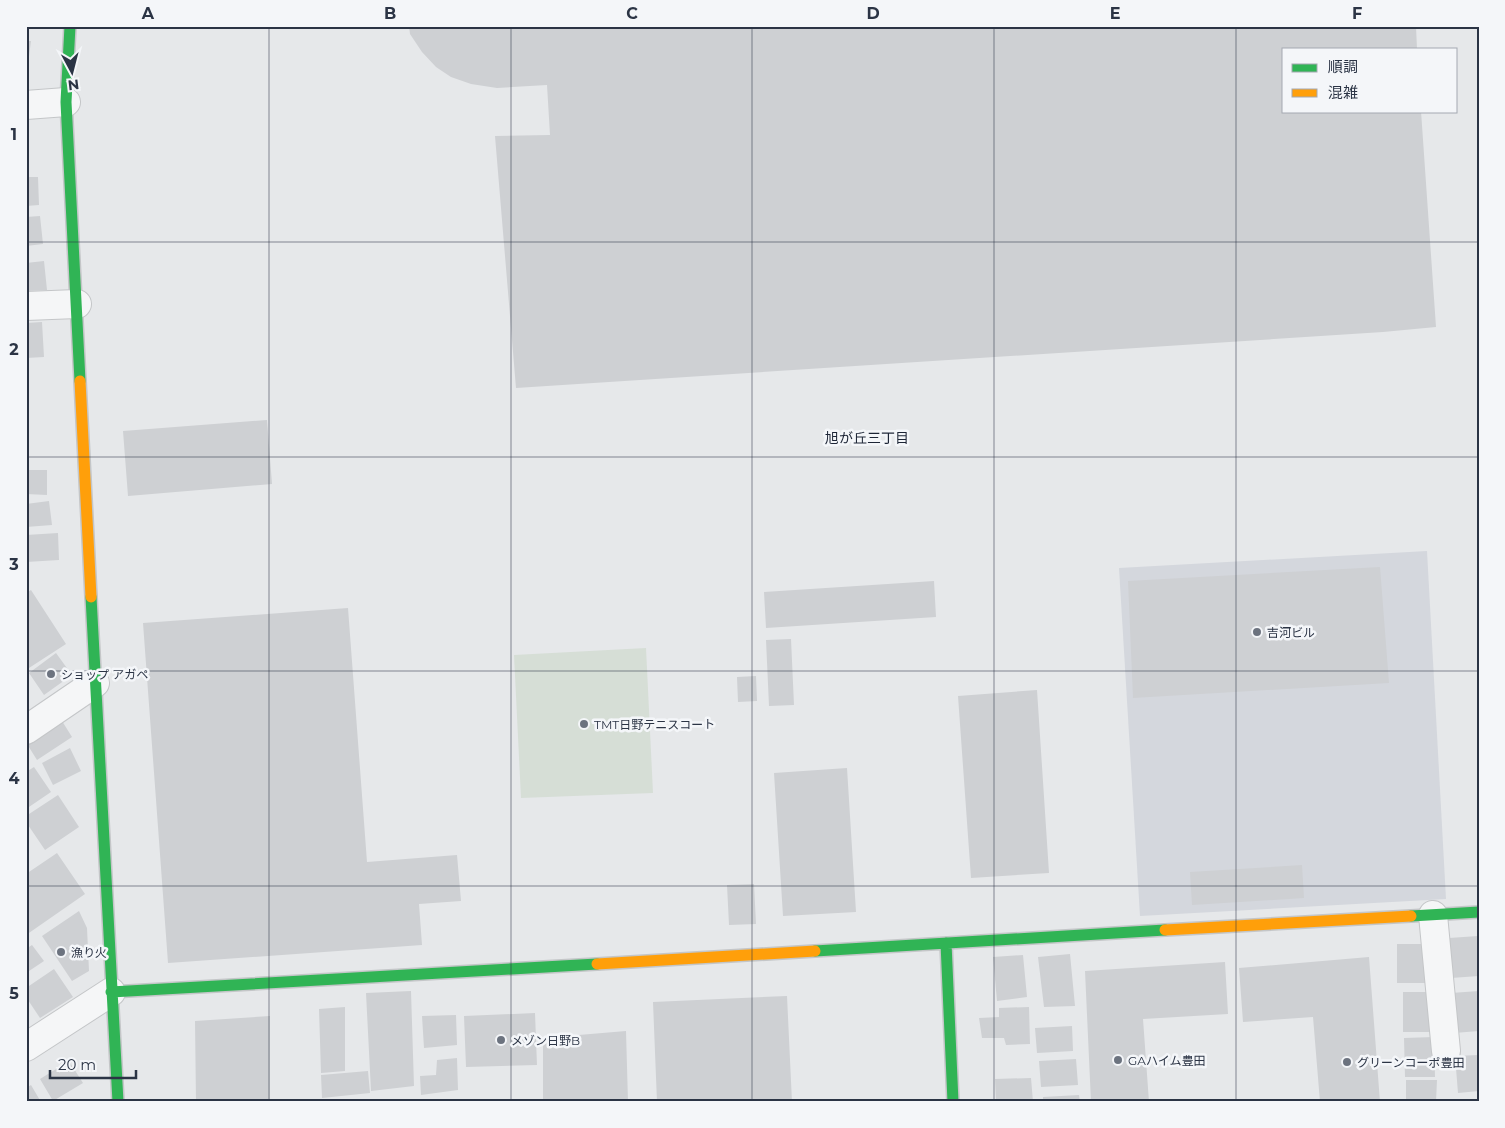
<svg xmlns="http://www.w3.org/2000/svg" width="1505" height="1128" font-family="Montserrat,'Noto Sans JP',sans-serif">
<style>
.built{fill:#d4d7dd}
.green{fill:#d6ded6}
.building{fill:#ced0d3}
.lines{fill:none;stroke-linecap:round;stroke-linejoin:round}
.street-casing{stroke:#c4c6c8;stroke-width:30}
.fast-casing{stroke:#c4c6c8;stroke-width:14}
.slow-casing{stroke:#c4c6c8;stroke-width:14}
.street{stroke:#f5f6f7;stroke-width:28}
.fast{stroke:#30b455;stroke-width:11}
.slow{stroke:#ff9f0a;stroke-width:11}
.grid{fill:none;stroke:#2b3445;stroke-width:1;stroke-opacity:0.55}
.poi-dot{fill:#6c737f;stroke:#f4f6f9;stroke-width:2}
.labels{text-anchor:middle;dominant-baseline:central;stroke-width:5;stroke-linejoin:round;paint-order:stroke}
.poi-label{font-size:12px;fill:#2b3445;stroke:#f4f6f9;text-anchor:start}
.neighbourhood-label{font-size:14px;fill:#1d2536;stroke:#f4f6f9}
.neatline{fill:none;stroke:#2b3445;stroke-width:2}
.grid-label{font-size:16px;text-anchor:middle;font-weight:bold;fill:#2b3445}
</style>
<rect width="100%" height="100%" fill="#e6e8ea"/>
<path class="built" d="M1427,551L1446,899L1140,916L1119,568Z"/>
<path class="green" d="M646,648L653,793L521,798L514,655Z"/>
<path class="building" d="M409,26H1416L1417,49H1284V111H1421L1436,327L1383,332L516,388L495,136L550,135L547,85L497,88L471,84L451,77L436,67L422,52L410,34Z
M26,41H31L28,64H26Z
M26,177H38L39,205L26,206Z
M40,216L43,244L26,246V217Z
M44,261L47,290L26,291V263Z
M42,322L44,357L26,358V323Z
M267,420L272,484L128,496L123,431Z
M26,470H47V495L26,494Z
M49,501L52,525L26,527V504Z
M58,533L59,560L26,562V535Z
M1380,567L1389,683L1133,698L1128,581Z
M934,581L936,617L766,628L764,592Z
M31,590L66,644L29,668L26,663V593Z
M348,608L367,862L457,855L461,901L419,904L422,945L168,963L143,623Z
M791,639L794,705L769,706L766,640Z
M56,653L72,675L44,695L29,673Z
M756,676L757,701L738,702L737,677Z
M1037,690L1049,873L971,878L958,696Z
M62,721L72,737L37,760L27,744Z
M70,748L81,771L53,785L42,763Z
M34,767L51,792L26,809V772Z
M847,768L856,912L783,916L774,773Z
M58,795L79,827L45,850L26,822V816Z
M57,853L85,894L26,935V874Z
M1302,865L1304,898L1192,905L1190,872Z
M754,884L756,924L729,925L727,885Z
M79,911L87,928L89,971L72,981L42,936Z
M1478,936L1479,976L1451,978L1449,938Z
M1397,944H1427V983H1397Z
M32,945L44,961L26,973V949Z
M1070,954L1075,1006L1044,1007L1038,957Z
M1023,955L1027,997L997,1001L993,957Z
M1369,957L1380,1102H1320L1313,1017L1243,1022L1239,968Z
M1225,962L1228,1014L1143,1019L1149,1102H1091L1085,971Z
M54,969L73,997L40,1018L26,997V988Z
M411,991L414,1086L371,1091L366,993Z
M1479,991V1031L1454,1033L1451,993Z
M1403,992H1433V1032H1403Z
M787,996L792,1102H657L653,1002Z
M345,1007V1071L321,1073L319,1009Z
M1029,1007L1030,1044L1006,1045L1004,1038H982L979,1018L999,1017V1008Z
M535,1013L537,1065L466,1067L464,1016Z
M456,1015L457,1045L424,1048L422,1016Z
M270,1016V1102H196L195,1021Z
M1072,1026L1073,1051L1037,1053L1035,1028Z
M626,1031L628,1102H543V1038Z
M1434,1037L1435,1077H1405L1404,1038Z
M1479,1055V1091L1458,1093L1455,1056Z
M457,1058L458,1090L421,1095L420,1076L436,1075L437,1060Z
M1076,1059L1078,1085L1041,1087L1039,1061Z
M69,1061L83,1083L53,1101L40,1079Z
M368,1071L370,1093L322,1098L321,1075Z
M1031,1078L1033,1102H996L995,1079Z
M1406,1080H1437L1436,1102H1406Z
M31,1085L41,1102H26V1088Z
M1079,1095L1080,1102H1043V1097Z"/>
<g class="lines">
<defs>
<path id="street" d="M26,105L66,102
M26,306L77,304
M26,730L95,683
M1433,915L1446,1051
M26,1047L111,992"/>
<path id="fast" d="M70,26L66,102L80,381
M91,597L118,1102
M1411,916L1479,912
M946,943L953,1102
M815,951L1165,930
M111,992L597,964"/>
<path id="slow" d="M80,381L91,597
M1165,930L1411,916
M597,964L815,951"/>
</defs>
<use href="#street" class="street-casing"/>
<use href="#fast" class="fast-casing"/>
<use href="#slow" class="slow-casing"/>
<use href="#street" class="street"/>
<use href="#fast" class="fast"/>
<use href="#slow" class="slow"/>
</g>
<path class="grid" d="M269,26V1102M511,26V1102M752,26V1102M994,26V1102M1236,26V1102M26,242H1479M26,457H1479M26,671H1479M26,886H1479"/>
<g class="poi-dot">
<circle cx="1257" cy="632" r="5"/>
<circle cx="51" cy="674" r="5"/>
<circle cx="584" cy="724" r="5"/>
<circle cx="61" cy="952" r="5"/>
<circle cx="501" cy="1040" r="5"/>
<circle cx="1118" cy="1060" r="5"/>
<circle cx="1347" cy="1062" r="5"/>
</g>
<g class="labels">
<g class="poi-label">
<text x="1267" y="632">吉河ビル</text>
<text x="61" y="674">ショップ アガペ</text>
<text x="594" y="724">TMT日野テニスコート</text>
<text x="71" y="952">漁り火</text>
<text x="511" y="1040">メゾン日野B</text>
<text x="1128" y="1060">GAハイム豊田</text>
<text x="1357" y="1062">グリーンコーポ豊田</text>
</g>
<g class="neighbourhood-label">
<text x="867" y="438">旭が丘三丁目</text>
</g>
</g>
<rect width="1505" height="1128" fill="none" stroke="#f4f6f9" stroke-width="55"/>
<rect x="1282" y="48" width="175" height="65" fill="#f4f6f9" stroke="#a4a8b1"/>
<rect x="1292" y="64" width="25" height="8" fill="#30b455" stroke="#a4a8b1"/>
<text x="1328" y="72" font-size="15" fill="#2b3445">順調</text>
<rect x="1292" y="89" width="25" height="8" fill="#ff9f0a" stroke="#a4a8b1"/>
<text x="1328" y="98" font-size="15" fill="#2b3445">混雑</text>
<g transform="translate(72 72) rotate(173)" stroke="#f4f6f9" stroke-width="4" paint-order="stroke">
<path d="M0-4L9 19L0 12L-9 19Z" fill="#2b3445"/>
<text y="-8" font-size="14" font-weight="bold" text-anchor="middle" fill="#2b3445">N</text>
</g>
<path d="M50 1070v8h86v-8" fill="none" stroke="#2b3445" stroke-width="2.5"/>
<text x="58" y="1070" font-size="15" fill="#2b3445" stroke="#f4f6f9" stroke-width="4" paint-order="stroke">20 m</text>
<rect x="28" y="28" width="1450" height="1072" class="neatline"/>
<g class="grid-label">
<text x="148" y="19">A</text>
<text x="390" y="19">B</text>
<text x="632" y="19">C</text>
<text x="873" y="19">D</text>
<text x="1115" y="19">E</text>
<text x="1357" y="19">F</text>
<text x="14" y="140">1</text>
<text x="14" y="355">2</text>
<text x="14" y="570">3</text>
<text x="14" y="784">4</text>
<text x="14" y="999">5</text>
</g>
</svg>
